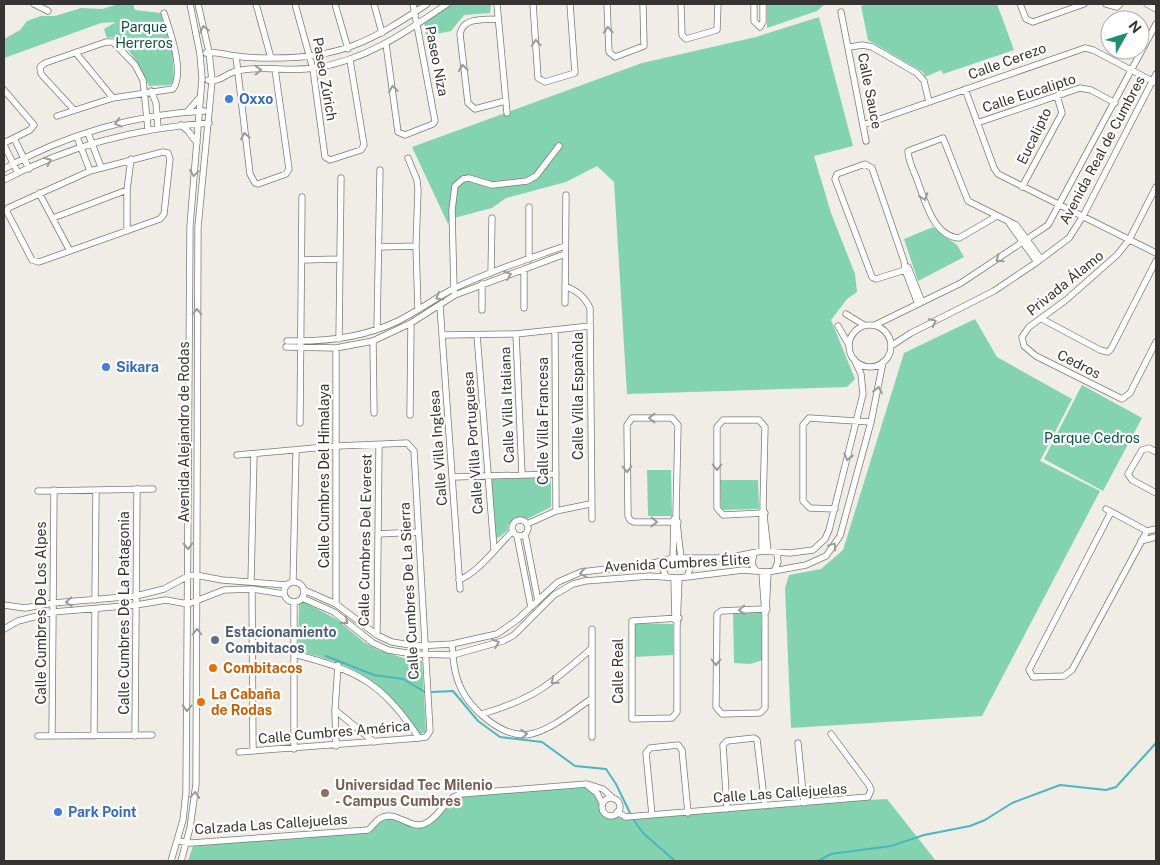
<svg xmlns="http://www.w3.org/2000/svg" width="1160" height="865" font-family="'Public Sans',sans-serif">
<style>
.green{fill:#84d3b0}
.lines{fill:none;stroke-linecap:round;stroke-linejoin:round}
.stream{stroke:#4bb6c0;stroke-width:2}
.minor-casing{stroke:#7c7b74;stroke-width:7}
.minor{stroke:#fff;stroke-width:5.5}
.oneway{stroke:#9a9a98}
.shop-dot{fill:#3f7fe0;stroke:#fff;stroke-width:2}
.service-dot{fill:#5c6f8a;stroke:#fff;stroke-width:2}
.food-dot{fill:#e8710a;stroke:#fff;stroke-width:2}
.education-dot{fill:#8d6e63;stroke:#fff;stroke-width:2}
.labels{text-anchor:middle;dominant-baseline:central;stroke-width:4.5;stroke-linejoin:round;paint-order:stroke}
.park-label{font-size:14px;fill:#0c523a;stroke:#fff}
.street-label{font-size:14px;fill:#353431;stroke:#fff}
.shop-label{font-size:14px;font-weight:bold;fill:#366cbe;stroke:#fff;text-anchor:start}
.service-label{font-size:14px;font-weight:bold;fill:#4e5e75;stroke:#fff;text-anchor:start}
.food-label{font-size:14px;font-weight:bold;fill:#c56008;stroke:#fff;text-anchor:start}
.education-label{font-size:14px;font-weight:bold;fill:#785e54;stroke:#fff;text-anchor:start}
</style>
<rect width="100%" height="100%" fill="#efede6"/>
<path class="green" d="M119,4H133L135,10L161,13L172,46L174,81L170,85L149,86C141,68 130,46 112,37L107,38L104,29L116,22L101,23L4,58V39L20,30L27,21L41,16H55L81,8L102,9Z
M449,4H491L490,13L464,15L451,31L426,36L424,21Z
M767,4H825L817,11L767,28Z
M867,4H997L1014,50L943,74L941,70L925,77L923,72L868,40L861,6Z
M819,17L853,146L814,156L831,213L855,274L857,292L847,299L831,320L855,379L847,387L627,394L614,182L597,166L566,182L506,198L492,208L450,219L448,224L412,147L642,63L756,37Z
M933,227L957,245L964,257L918,281L904,239Z
M975,319L997,357L1072,399L1040,461L1100,491L982,716L791,728L785,588L789,575L821,569L843,550L904,353Z
M1082,385L1142,418L1103,491L1044,459Z
M647,470H671L672,516H648Z
M551,477V507L527,519L521,517L513,519L508,525V530L498,538L494,536L491,479Z
M720,480H758L759,509L721,510Z
M304,602L336,619L364,642L378,650L410,660L422,661L426,732L420,734C388,685 357,665 301,652L298,649L299,604Z
M761,611L763,660L750,664L734,663L733,612Z
M633,623L673,624V655L634,657Z
M587,785L600,790L602,815L887,799L936,861H188L193,846L370,830C387,810 400,820 423,825L460,795Z"/>
<g class="lines">
<path class="stream" d="M326,656L374,675L403,679L425,692
M432,692L453,691L478,721L500,737L542,742L575,766L606,769L616,784L631,815
M633,819L643,833L675,861
M818,861L831,854L891,846L924,835L970,826L985,820L1012,803L1060,785L1106,790L1116,787L1156,743"/>
<defs>
<path id="minor" d="M34,4L48,11
M256,4L271,58
M295,4L313,69L325,157L330,160L361,150L364,145L350,60
M335,4L348,49
M374,4L382,33
M497,4L507,113
M533,4L538,78L545,82L575,73L570,4
M607,4L609,52L615,57L644,46L643,4
M681,4L682,35L686,39L717,30L718,4
M754,4V21L760,27L763,22V4
M1020,4L1026,19L1033,22L1084,4
M1106,4L1117,7L1120,4
M1147,4L1156,9
M841,12L866,141
M497,19C483,20 463,17 460,34L468,103L475,109L505,101
M386,44L398,132L405,135L433,124L435,121L413,4
M849,47L863,45L872,47L917,73L924,81L929,102
M76,53L113,98
M206,53C217,51 225,55 236,56C247,58 259,58 271,58C339,59 372,41 427,4
M236,56L250,174L255,183L258,184L286,174L289,169L275,69
M208,80C220,83 226,73 237,71C260,65 290,72 314,68C365,61 406,32 447,4
M965,89L994,168L998,174L1156,253
M4,90L34,125L30,130L4,143
M151,91L156,103L158,128
M74,110L41,74L40,67L45,63L106,42H113L135,65L143,80L148,129
M187,112L200,97
M57,116L113,98L173,89C185,72 170,31 164,13
M977,123L1080,88L1091,90L1115,103
M181,125L188,131L197,143
M863,125L1085,48L1093,50L1156,83
M88,133L101,167
M77,137L90,171
M14,138L29,169
M4,145L18,173
M163,152L168,153L170,159L164,214L160,219L39,262L32,260L7,212L8,208L90,171Z
M408,158L417,180L418,190L416,246L418,310
M4,169C64,135 135,114 204,111
M4,180C68,146 137,128 209,123
M1022,187L1062,113L1057,96
M1156,187L1129,240L1117,255L1066,300L1029,327L1022,337L1024,346L1036,356L1122,399L1130,393L1156,342
M39,193L70,251
M997,216L959,238C932,236 924,197 916,177C913,169 908,160 908,151L943,138L968,201L1016,225L1041,259
M53,218L127,190
M1009,223L1037,262
M127,231V190L131,159
M379,247L416,246
M529,259V207
M302,260L339,259
M908,267L922,302
M524,269V308
M909,269L905,270L876,279L872,277L835,179L837,174L865,164L872,168L904,261L905,270L918,304
M491,273L492,218
M482,284V310
M565,286C577,291 584,296 590,308L592,519
M454,291L452,210L455,186L463,179L469,178L492,185L527,181L536,176L559,146
M565,303L566,195
M440,306L460,589
M846,314L864,325
M1042,319L1100,350L1108,352L1111,349L1156,261
M875,325L961,283L1048,225L1156,24
M849 346a21 21 0 1 1 42 0a21 21 0 1 1-42 0Z
M838,326L849,345
M377,329L380,170
M555,331L556,511
M516,334L522,475
M443,335L516,334L590,326
M477,335L494,549
M339,339L341,178
M287,341C326,342 363,338 398,321C418,311 435,298 455,288C490,271 528,259 565,246
M373,341L374,413
M891,346L911,333L994,291L1037,262L1069,238L1083,216L1156,74
M286,347L336,348L373,341L411,323L455,295L565,254
M410,415L411,323
M300,423L302,197
M1156,452L1149,448L1142,450L1128,474L1132,480L1156,493
M237,455L337,446L407,443L414,451L430,731L426,737L419,738L239,752
M453,477L556,474
M38,491L153,489
M835,509L810,508L803,501V425L809,418L871,422
M1106,509L1147,531
M762,512V551
M1111,512L1029,670L1033,677L1064,676L1072,670L1147,531
M765,513L723,515L717,508V427L723,420H759L765,427L763,507L768,551
M512 528a8 8 0 1 1 16 0a8 8 0 1 1-16 0Z
M678,522H634L630,520L628,516L627,425L632,418H672L678,425L676,515L681,558
M527,524L556,511L590,504
M1147,531L1156,529
M378,534L417,532
M525,534L538,601
M517,536L531,607
M1141,541L1156,537
M754,553L752,564L756,571
M673,558L674,519
M665,561L663,569L666,577
M775,569L778,562L777,553
M762,572L765,615V708L760,713L722,714L716,707L717,614L721,611L763,609H767
M687,577L690,568L687,559
M674,578L675,620
M459,580C478,573 497,546 513,531
M251,582L254,454
M293,582L296,452
M284 592a10 10 0 1 1 20 0a10 10 0 1 1-20 0Z
M252,589L253,751
M304,590L336,604L377,635L392,642L416,646L452,644L497,634L517,620L558,582L581,572L650,564L673,558H727L762,551L790,553L813,550L825,539L829,530L863,394L861,374L854,359
M302,598L334,612L373,643L388,650L413,654L453,655L503,641L514,635L554,595L573,584L585,581L650,576L679,578L743,570L768,572L806,565L826,556L840,536L871,422L883,362
M95,600L96,490
M294,602V749
M336,604V348
M4,605L25,608L53,603L136,596L164,589L188,576L196,575L222,580L287,585
M766,611L768,572
M679,618L632,621V719L672,718L677,712V627L679,578
M4,629L18,621L53,612L136,605L166,600L188,604L224,590L252,589L284,594
M592,629V737
M377,635L379,445
M452,644C453,658 454,673 460,686C469,709 504,740 531,734C553,729 573,711 591,699
M294,654C359,671 381,682 419,738
M335,710L374,742
M482,714C534,699 551,684 591,649
M38,736L152,735
M52,736L54,490
M94,736L95,609
M135,736L137,489
M798,743L804,803
M336,746L335,710L338,665
M588,786L597,793L602,803
M602 807a9 9 0 1 1 18 0a9 9 0 1 1-18 0Z
M727,809L723,745L727,741L754,738L757,740L765,806
M617,812L626,817L868,797L871,790L869,785L831,734
M652,815L646,753L650,748L678,745L682,750L688,813
M178,841L191,843L368,830C372,827 375,822 379,819C394,808 410,830 424,824C440,818 444,798 461,794L587,784L603,789L614,799
M171,861L183,820L186,792L190,226L202,78L200,54L190,4
M181,861L190,828L196,784L198,227L212,81L209,52L198,4"/>
</defs>
<use href="#minor" class="minor-casing"/>
<use href="#minor" class="minor"/>
</g>
<defs><path id="oneway-chevron" d="M-2-3.5L2.5 0L-2 3.5" fill="none" stroke-width="1.6" stroke-linecap="round" stroke-linejoin="round" transform="scale(1.25)"/></defs>
<g class="oneway">
<use href="#oneway-chevron" transform="translate(204 29) rotate(-102)"/>
<use href="#oneway-chevron" transform="translate(608 30) rotate(-93)"/>
<use href="#oneway-chevron" transform="translate(536 43) rotate(-94)"/>
<use href="#oneway-chevron" transform="translate(463 68) rotate(-96)"/>
<use href="#oneway-chevron" transform="translate(258 70) rotate(-2)"/>
<use href="#oneway-chevron" transform="translate(393 89) rotate(-98)"/>
<use href="#oneway-chevron" transform="translate(118 123) rotate(165)"/>
<use href="#oneway-chevron" transform="translate(245 136) rotate(-99)"/>
<use href="#oneway-chevron" transform="translate(48 161) rotate(-23)"/>
<use href="#oneway-chevron" transform="translate(194 173) rotate(97)"/>
<use href="#oneway-chevron" transform="translate(924 197) rotate(70)"/>
<use href="#oneway-chevron" transform="translate(999 259) rotate(146)"/>
<use href="#oneway-chevron" transform="translate(508 275) rotate(-20)"/>
<use href="#oneway-chevron" transform="translate(439 297) rotate(150)"/>
<use href="#oneway-chevron" transform="translate(197 312) rotate(-90)"/>
<use href="#oneway-chevron" transform="translate(933 322) rotate(-26)"/>
<use href="#oneway-chevron" transform="translate(878 390) rotate(-79)"/>
<use href="#oneway-chevron" transform="translate(652 418) rotate(180)"/>
<use href="#oneway-chevron" transform="translate(848 457) rotate(104)"/>
<use href="#oneway-chevron" transform="translate(717 467) rotate(90)"/>
<use href="#oneway-chevron" transform="translate(627 469) rotate(89)"/>
<use href="#oneway-chevron" transform="translate(654 522) rotate(1)"/>
<use href="#oneway-chevron" transform="translate(188 546) rotate(89)"/>
<use href="#oneway-chevron" transform="translate(833 546) rotate(-56)"/>
<use href="#oneway-chevron" transform="translate(583 573) rotate(169)"/>
<use href="#oneway-chevron" transform="translate(69 602) rotate(176)"/>
<use href="#oneway-chevron" transform="translate(742 610) rotate(176)"/>
<use href="#oneway-chevron" transform="translate(345 621) rotate(37)"/>
<use href="#oneway-chevron" transform="translate(197 632) rotate(-90)"/>
<use href="#oneway-chevron" transform="translate(496 643) rotate(-21)"/>
<use href="#oneway-chevron" transform="translate(716 662) rotate(90)"/>
<use href="#oneway-chevron" transform="translate(554 681) rotate(141)"/>
<use href="#oneway-chevron" transform="translate(187 708) rotate(91)"/>
<use href="#oneway-chevron" transform="translate(524 734) rotate(-3)"/>
<use href="#oneway-chevron" transform="translate(195 795) rotate(-85)"/>
</g>
<g class="shop-dot">
<circle cx="229" cy="99" r="5"/>
<circle cx="106" cy="367" r="5"/>
<circle cx="58" cy="812" r="5"/>
</g>
<circle class="service-dot" cx="215" cy="640" r="5"/>
<g class="food-dot">
<circle cx="213" cy="668" r="5"/>
<circle cx="201" cy="702" r="5"/>
</g>
<circle class="education-dot" cx="325" cy="793" r="5"/>
<g class="labels">
<g class="park-label">
<text x="144" y="27">Parque<tspan x="144" dy="16">Herreros</tspan></text>
<text x="1092" y="438">Parque Cedros</text>
</g>
<g class="street-label">
<text transform="translate(437 61) rotate(79)">Paseo Niza</text>
<text transform="translate(1007 61) rotate(-20)">Calle Cerezo</text>
<text transform="translate(325 79) rotate(80)">Paseo Zúrich</text>
<text transform="translate(870 91) rotate(79)">Calle Sauce</text>
<text transform="translate(1029 93) rotate(-18)">Calle Eucalipto</text>
<text transform="translate(1034 136) rotate(-64)">Eucalipto</text>
<text transform="translate(1102 150) rotate(-62)">Avenida Real de Cumbres</text>
<text transform="translate(1065 283) rotate(-39)">Privada Álamo</text>
<text transform="translate(1079 364) rotate(27)">Cedros</text>
<text transform="translate(578 396) rotate(-90)">Calle Villa Española</text>
<text transform="translate(507 405) rotate(-92)">Calle Villa Italiana</text>
<text transform="translate(543 421) rotate(-90)">Calle Villa Francesa</text>
<text transform="translate(184 432) rotate(-90)">Avenida Alejandro de Rodas</text>
<text transform="translate(473 443) rotate(-94)">Calle Villa Portuguesa</text>
<text transform="translate(438 448) rotate(-94)">Calle Villa Inglesa</text>
<text transform="translate(324 476) rotate(-90)">Calle Cumbres Del Himalaya</text>
<text transform="translate(365 540) rotate(-89)">Calle Cumbres Del Everest</text>
<text transform="translate(677 563) rotate(-3)">Avenida Cumbres Élite</text>
<text transform="translate(409 591) rotate(-93)">Calle Cumbres De La Sierra</text>
<text transform="translate(41 613) rotate(-90)">Calle Cumbres De Los Alpes</text>
<text transform="translate(124 613) rotate(-90)">Calle Cumbres De La Patagonia</text>
<text transform="translate(618 671) rotate(-90)">Calle Real</text>
<text transform="translate(334 732) rotate(-5)">Calle Cumbres América</text>
<text transform="translate(780 793) rotate(-4)">Calle Las Callejuelas</text>
<text transform="translate(271 824) rotate(-4)">Calzada Las Callejuelas</text>
</g>
<g class="shop-label">
<text x="239" y="99">Oxxo</text>
<text x="116" y="367">Sikara</text>
<text x="68" y="812">Park Point</text>
</g>
<g class="service-label">
<text x="225" y="632">Estacionamiento<tspan x="225" dy="16">Combitacos</tspan></text>
</g>
<g class="food-label">
<text x="223" y="668">Combitacos</text>
<text x="211" y="694">La Cabaña<tspan x="211" dy="16">de Rodas</tspan></text>
</g>
<g class="education-label">
<text x="335" y="785">Universidad Tec Milenio<tspan x="335" dy="16">- Campus Cumbres</tspan></text>
</g>
</g>
<rect width="1160" height="865" fill="none" stroke="#353431" stroke-width="10"/>
<g transform="translate(1125 35) rotate(51)"><circle r="24" fill="#ffffff" stroke="#aeaead"/>
<path d="M0-4L9 19L0 12L-9 19Z" fill="#1f8e6e"/>
<text y="-8" font-size="14" font-weight="bold" text-anchor="middle" fill="#353431">N</text>
</g>
</svg>
